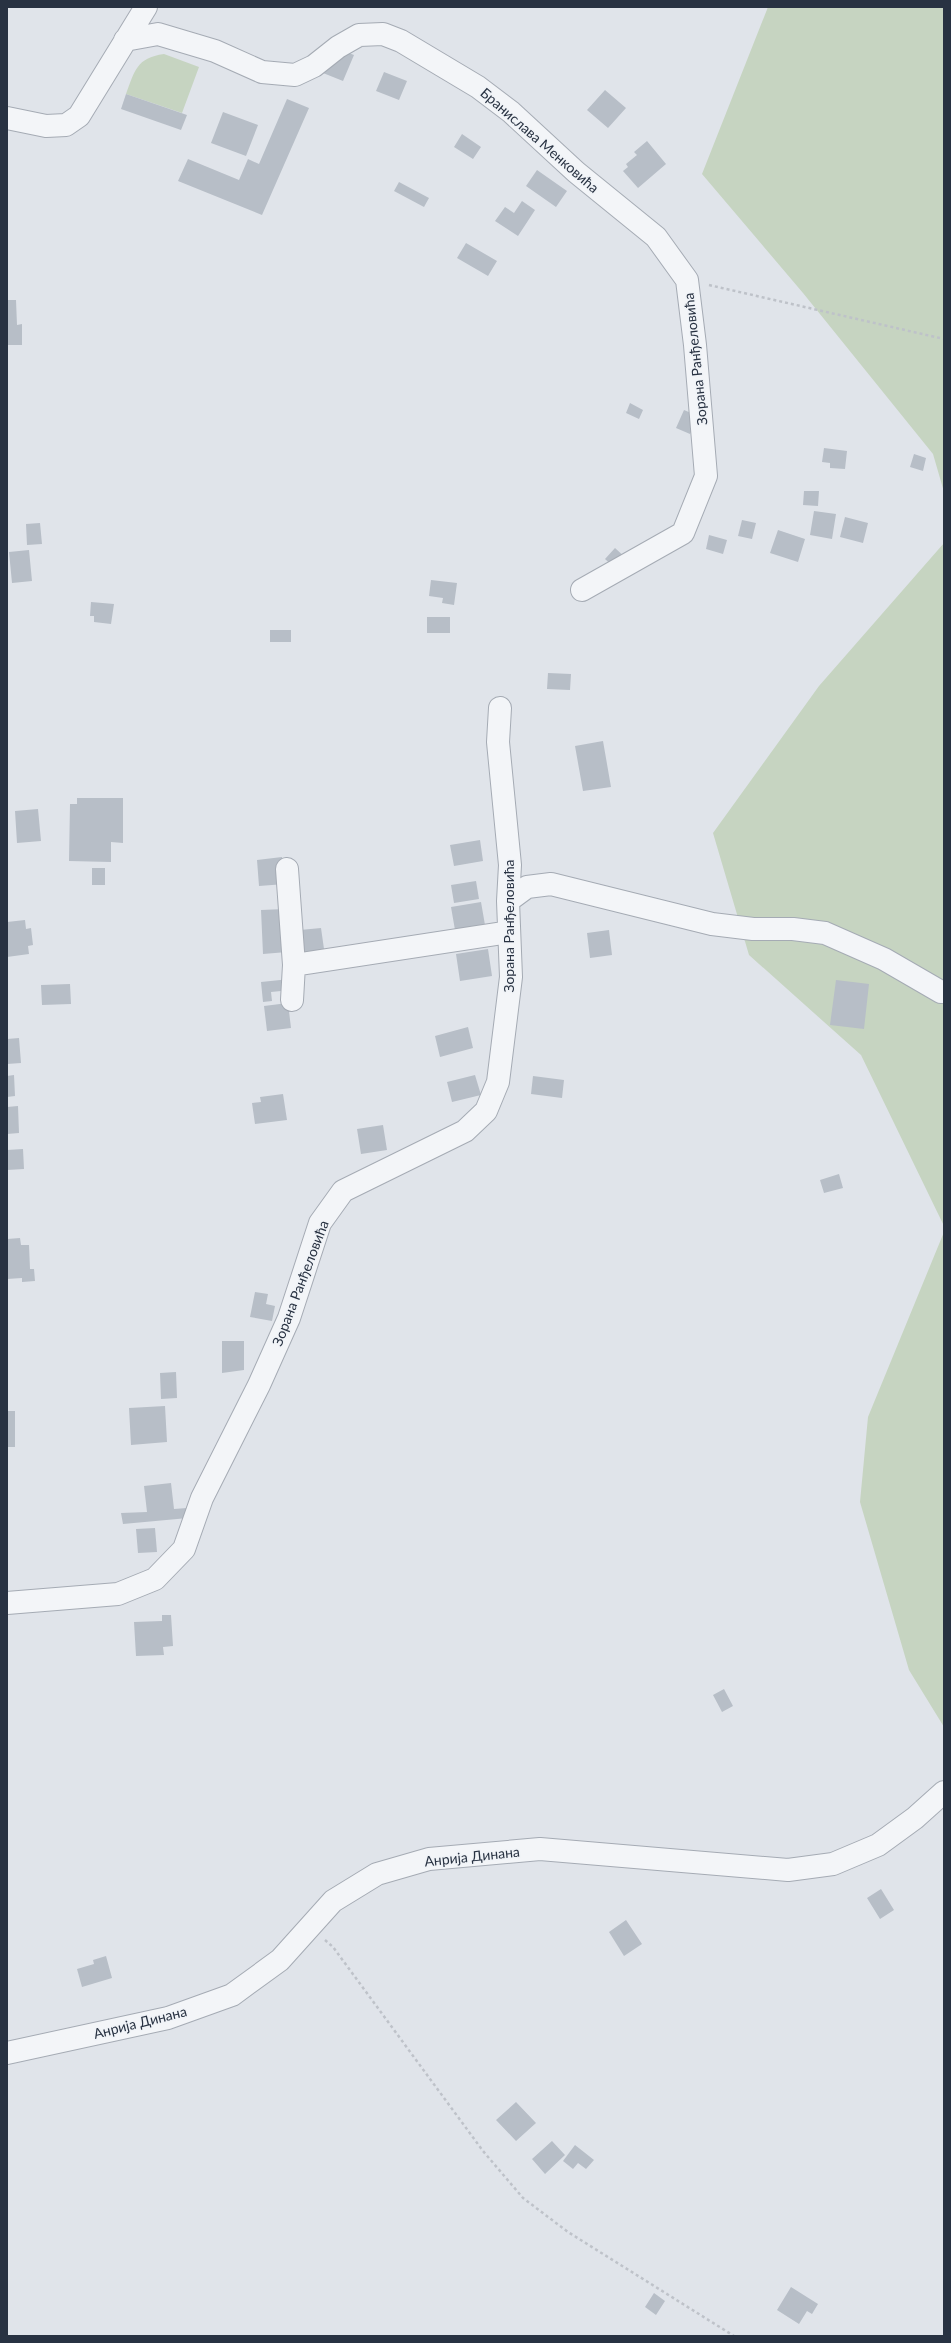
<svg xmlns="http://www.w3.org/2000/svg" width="951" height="2343" font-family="Lato,sans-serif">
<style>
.green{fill:#c6d4c1}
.building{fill:#b7bec7}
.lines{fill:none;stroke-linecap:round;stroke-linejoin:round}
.minor-casing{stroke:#a5abb4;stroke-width:24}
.path{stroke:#bec2c9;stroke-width:2.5;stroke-dasharray:3 3;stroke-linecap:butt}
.minor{stroke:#f3f5f8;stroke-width:22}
.labels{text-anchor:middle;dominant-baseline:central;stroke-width:3;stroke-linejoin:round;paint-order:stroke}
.street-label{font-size:14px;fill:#283242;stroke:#f0f3f7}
</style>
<rect width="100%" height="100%" fill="#e0e4ea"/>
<path class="green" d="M768,7H944V492L933,454L803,293L702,174Z
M164,54L199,67L182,113L126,94C135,71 136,58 164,54Z
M944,543V1226L861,1055L749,955L713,833L819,686Z
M944,1232V1727L909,1670L860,1502L868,1417Z"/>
<path class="building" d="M341,50L354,55L343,81L323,73Z
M384,72L407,81L399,100L376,91Z
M605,90L626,108L608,128L587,110Z
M126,94L187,115L181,130L121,109Z
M287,99L309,108L262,215L178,181L188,159L239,180L248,159L259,164Z
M223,112L258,125L246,156L211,143Z
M462,134L481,147L473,159L454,147Z
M647,141L666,164L638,188L623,171L628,167L626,164L637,155L634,152Z
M537,170L567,191L556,207L526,186Z
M399,182L429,198L424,207L394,191Z
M522,201L535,210L518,236L495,221L505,207L514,213Z
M466,243L497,261L488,276L457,258Z
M7,300H16L17,325L22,324V345H7Z
M630,403L643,410L639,419L626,413Z
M684,410L698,416L690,434L676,428Z
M824,448L847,451L845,469L830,468V463L822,462Z
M914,454L926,458L923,471L910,467Z
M804,491H819L818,506L803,505Z
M814,511L836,514L832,539L810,535Z
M845,517L868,523L863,543L840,537Z
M742,520L756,523L752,539L738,536Z
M40,523L42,544L27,545L26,524Z
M778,530L805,539L798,562L770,553Z
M709,535L727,540L723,554L706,549Z
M615,548L627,559L617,570L605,559Z
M29,550L32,581L12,583L9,552Z
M431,580L457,583L454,605L442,603L443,598L429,596Z
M91,602L114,604L111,624L94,622V616H90Z
M427,617H450V633H427Z
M270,630H291V642H270Z
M548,673L571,674L570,690L547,689Z
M603,741L611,787L583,791L575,746Z
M77,798H123V843L111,842V862L69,861L70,804H77Z
M38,809L41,841L17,843L15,811Z
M480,840L483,861L454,866L450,845Z
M282,857L285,884L259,886L257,860Z
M92,868H105V885H92Z
M476,881L479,899L454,903L451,885Z
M481,902L485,925L455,930L451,907Z
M285,909L287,952L263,954L261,910Z
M25,920L26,929L31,928L33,945L28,946L29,954L7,957V922Z
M321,928L325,956L303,959L300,930Z
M609,930L612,955L590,958L587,933Z
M488,949L492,976L460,981L456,954Z
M290,979L291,990L271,992L272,1001L263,1002L261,982Z
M836,980L869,984L864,1029L830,1025Z
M70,984L71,1004L42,1005L41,985Z
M288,1003L291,1028L267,1031L264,1006Z
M468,1027L473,1048L440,1057L435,1036Z
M19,1038L21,1063L7,1064V1039Z
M14,1075L15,1096L7,1097V1076Z
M475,1075L481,1095L452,1102L447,1082Z
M533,1076L564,1080L562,1098L531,1094Z
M283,1094L287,1120L255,1124L252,1103L261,1102L260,1097Z
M18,1106L19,1133L7,1134V1107Z
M383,1125L387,1150L361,1154L357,1129Z
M23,1149L24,1169L7,1170V1150Z
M839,1174L843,1188L824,1193L820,1180Z
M20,1238L21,1245H29L30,1269H34L35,1281L22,1282V1278L7,1279V1239Z
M255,1292L268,1294L266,1304L275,1306L272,1321L250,1317Z
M222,1341H244V1370L222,1373Z
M176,1372L177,1398L161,1399L160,1373Z
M165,1406L167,1442L131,1445L129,1408Z
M7,1411H15V1447H7Z
M171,1483L174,1509L187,1508L188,1518L123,1524L121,1513L147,1512L144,1486Z
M155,1528L157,1552L138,1553L136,1529Z
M162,1615H171L173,1646L163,1647L164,1655L136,1656L134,1622L162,1621Z
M724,1689L733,1706L722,1712L713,1695Z
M881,1889L894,1910L880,1919L867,1898Z
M626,1920L642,1944L624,1956L609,1932Z
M106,1956L112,1978L82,1987L77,1969L94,1964L93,1960Z
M516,2102L536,2123L516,2141L496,2120Z
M552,2141L565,2155L545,2174L532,2159Z
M575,2145L594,2160L586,2169L578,2163L573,2169L563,2161Z
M791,2287L818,2304L812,2314L807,2311L799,2324L777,2310Z
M654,2293L665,2301L656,2315L645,2307Z"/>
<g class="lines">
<defs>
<path id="minor" d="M125,40L158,34L215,51L262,72L295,75L314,66L338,47L359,35L383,34L401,41L478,87L511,112L576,172L656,237L687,280L695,345L706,476L683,533L582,590
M7,118L46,126L66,125L79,116L146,7
M287,869L294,965L292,1000
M508,901L527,887L551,884L712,924L753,929H793L825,933L884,959L941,992
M294,965L509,932
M7,1603L118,1594L155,1579L184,1549L202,1498L259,1385L289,1318L320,1223L343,1191L465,1131L486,1111L498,1082L511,977L508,901L510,865L498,742L500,708
M7,2053L168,2018L232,1995L280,1960L333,1901L377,1874L429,1859L540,1849L788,1870L833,1864L878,1845L915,1818L944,1792"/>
</defs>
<use href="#minor" class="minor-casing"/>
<path class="path" d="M709,285L944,339
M325,1940L333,1947L483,2151L523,2198L568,2232L734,2336"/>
<use href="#minor" class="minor"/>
</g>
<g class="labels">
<g class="street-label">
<text transform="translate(540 140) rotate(41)">Бранислава Менковића</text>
<text transform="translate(695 359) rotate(-96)">Зорана Ранђеловића</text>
<text transform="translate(508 926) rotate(-90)">Зорана Ранђеловића</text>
<text transform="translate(300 1283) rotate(-69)">Зорана Ранђеловића</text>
<text transform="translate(472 1856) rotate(-6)">Анрија Динана</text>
<text transform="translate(140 2022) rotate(-14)">Анрија Динана</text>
</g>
</g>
<rect width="951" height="2343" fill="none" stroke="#283242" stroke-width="16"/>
</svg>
